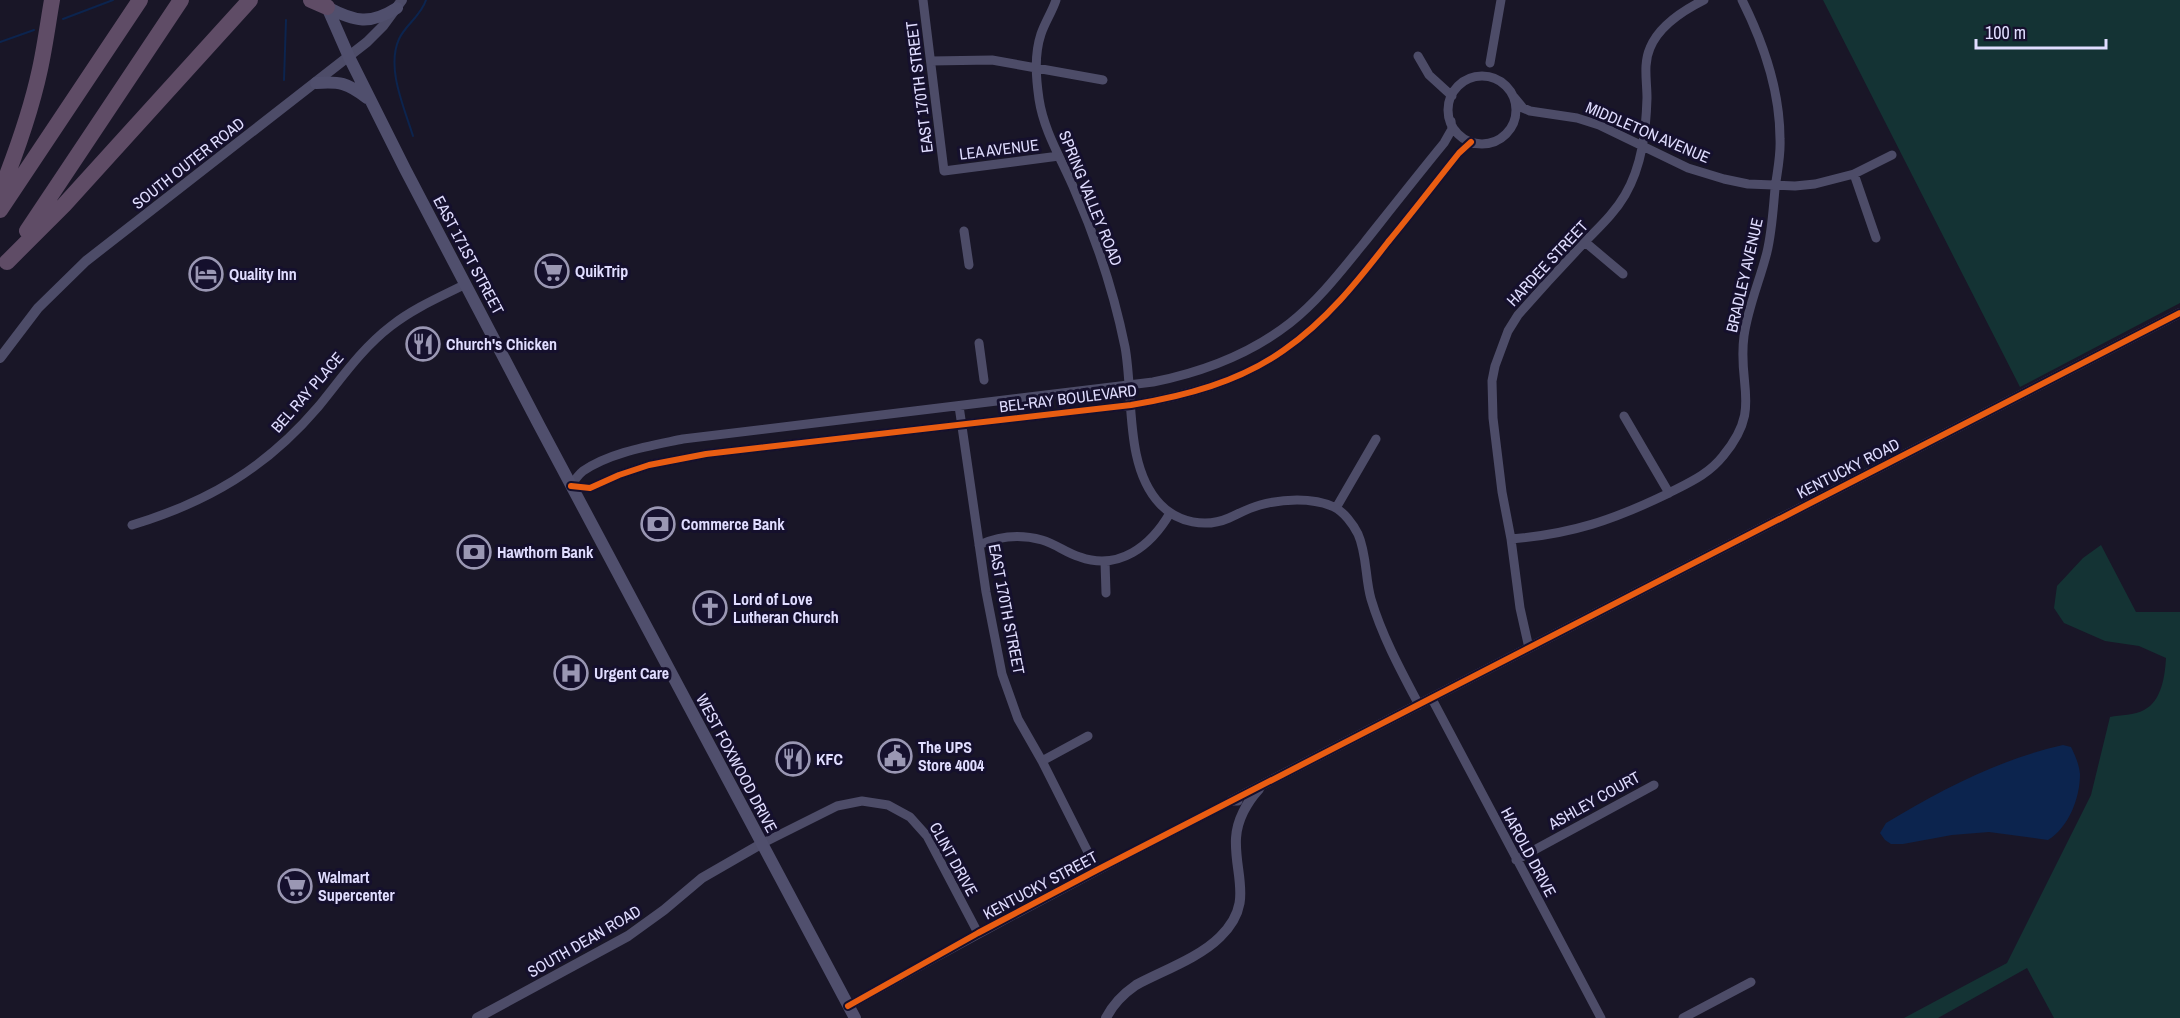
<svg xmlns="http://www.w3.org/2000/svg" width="2180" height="1018" font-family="'Archivo Narrow',sans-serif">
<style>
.green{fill:#143334}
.water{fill:#0c244e}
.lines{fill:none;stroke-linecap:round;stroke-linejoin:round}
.stream{stroke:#0c244e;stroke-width:2}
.minor{stroke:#4d4c68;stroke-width:9}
.tertiary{stroke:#4d4c68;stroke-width:10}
.secondary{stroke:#504f6d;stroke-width:12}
.motorway{stroke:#5f4c66;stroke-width:16}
.cycleway-casing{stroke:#15102d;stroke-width:10}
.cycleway{stroke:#e95d12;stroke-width:6}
.labels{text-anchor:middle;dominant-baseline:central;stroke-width:6;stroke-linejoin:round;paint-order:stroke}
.street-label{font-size:16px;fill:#e0ddff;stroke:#15102d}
.poi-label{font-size:16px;font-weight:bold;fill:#e0ddff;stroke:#15102d;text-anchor:start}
</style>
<rect width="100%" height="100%" fill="#191627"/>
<path class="green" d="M1823,0H2180V303L2020,387Z
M2101,545L2136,612H2180V1018H2054L2027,968L1938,1018H1904L2007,963L2091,795L2110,717C2120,715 2135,715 2144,710C2162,701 2165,675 2166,658L2139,646L2105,641L2064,623L2054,608L2057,586L2083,558Z"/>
<path class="water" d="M2063,745L2071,747C2075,755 2079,764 2080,774C2080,798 2069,827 2048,840L1989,832L1952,835L1903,844H1891L1885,840L1880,833L1886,823C1941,790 2000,759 2063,745Z"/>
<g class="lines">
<path class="stream" d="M63,19L113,0
M0,42L34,30
M284,80L286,20
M413,136C404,107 386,68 399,39C406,24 421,16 426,0"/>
<path class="minor" d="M923,0L944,171L1059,156
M1056,0C1052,12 1045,22 1041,34C1034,55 1036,78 1039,99C1044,132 1062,160 1075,191C1097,241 1114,293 1125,347C1134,396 1124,466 1160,504C1178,523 1206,528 1229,518C1240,513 1249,508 1260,505C1282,499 1312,497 1334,507C1344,512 1353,524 1358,534C1367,554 1365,578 1371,599C1382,636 1401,671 1419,705
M1418,56L1429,75L1452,96
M931,61L992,60L1103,80
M1490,63L1501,0
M1448 110a34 34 0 1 1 68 0a34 34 0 1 1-68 0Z
M1514,97L1523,108L1530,111L1577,118L1599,125L1688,168L1724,179L1748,184L1795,186L1815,184L1854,174L1892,155
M1854,174L1876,238
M964,231L969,265
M1585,242L1623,274
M979,343L984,380
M959,406L986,592L1002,674L1018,719L1042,761L1097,870
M1624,416L1669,493
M571,486L590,488L619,475L649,465L706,454L1131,405C1185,396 1239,382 1284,350C1326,321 1357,282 1388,242C1412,213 1435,183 1459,153L1471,142
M571,486C574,481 578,475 583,471C611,452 650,446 683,439L1153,382C1203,372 1249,355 1290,323C1319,300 1341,271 1364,243C1391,209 1417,176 1444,143L1452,129L1451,121
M1336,508L1376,439
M132,525C208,502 266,468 318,407C341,379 361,349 391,326C414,308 440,297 466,284
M1511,539C1572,534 1613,520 1667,494C1688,483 1708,475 1723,456C1763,408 1737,387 1744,336C1748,307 1760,280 1767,252C1772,231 1773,210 1775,189C1777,172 1781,156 1780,139C1780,92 1763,42 1742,0
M979,545C999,536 1021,534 1042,540C1056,544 1066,553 1080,557C1119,571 1151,546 1170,513
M1105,562L1106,593
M1529,648L1520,608L1511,539L1502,492L1493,418L1492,381L1495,366L1508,331L1518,315C1539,291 1561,267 1583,244C1598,228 1614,214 1625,195C1642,166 1646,131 1647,98C1647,81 1643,64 1650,48C1659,26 1684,10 1704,0
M1432,699L1601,1018
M1042,761L1088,736
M761,844L837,806L862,801L888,805L910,817L927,836L978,933
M1516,860L1654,785
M848,1006C975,935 1102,867 1231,801H1238
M1683,1018L1751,982"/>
<path class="tertiary" d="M0,358L38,308L86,261L367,42L383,26L402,0
M1231,801L2180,313
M477,1018L628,936L664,910L702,878L761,844
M1106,1018C1113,1004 1123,994 1136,985C1162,971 1199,958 1220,937C1255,903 1234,876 1236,838C1237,820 1247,802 1259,789"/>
<path class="secondary" d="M324,0L349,57L405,169L539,425L855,1018
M327,7C355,22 370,25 397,8
M316,83C339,81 348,83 367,98"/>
<path class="motorway" d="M311,0L327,7
M0,193C16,153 31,111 40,69C45,46 48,23 52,0
M0,210L140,0
M27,231L181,0
M7,262L64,205L250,0"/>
<defs>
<path id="cycleway" d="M571,486L590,488L619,475L649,465L706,454L1131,405C1185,396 1239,382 1284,350C1326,321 1357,282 1388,242C1412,213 1435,183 1459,153L1471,142
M848,1006L978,933L1097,870L2180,313"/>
</defs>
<use href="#cycleway" class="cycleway-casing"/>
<use href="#cycleway" class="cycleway"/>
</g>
<defs>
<symbol id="supermarket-ring" viewBox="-11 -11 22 22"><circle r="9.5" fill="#15102d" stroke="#9a97b3" stroke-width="1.5"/><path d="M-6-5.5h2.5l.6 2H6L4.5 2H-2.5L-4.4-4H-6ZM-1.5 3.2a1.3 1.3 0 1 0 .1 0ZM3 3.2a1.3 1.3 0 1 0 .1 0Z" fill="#9a97b3"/></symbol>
<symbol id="hotel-ring" viewBox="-11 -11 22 22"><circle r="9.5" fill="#15102d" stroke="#9a97b3" stroke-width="1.5"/><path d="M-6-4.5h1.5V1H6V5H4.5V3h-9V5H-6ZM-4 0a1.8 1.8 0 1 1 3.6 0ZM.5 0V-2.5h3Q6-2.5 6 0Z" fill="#9a97b3"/></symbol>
<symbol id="restaurant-ring" viewBox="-11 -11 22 22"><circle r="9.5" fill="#15102d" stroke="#9a97b3" stroke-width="1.5"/><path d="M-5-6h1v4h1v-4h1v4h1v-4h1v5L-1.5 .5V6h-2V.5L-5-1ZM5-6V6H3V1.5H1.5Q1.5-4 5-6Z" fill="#9a97b3"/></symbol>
<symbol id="bank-ring" viewBox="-11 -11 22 22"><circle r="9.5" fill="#15102d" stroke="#9a97b3" stroke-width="1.5"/><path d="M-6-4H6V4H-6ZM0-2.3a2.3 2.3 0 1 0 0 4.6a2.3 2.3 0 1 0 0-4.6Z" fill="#9a97b3"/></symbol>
<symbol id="church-ring" viewBox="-11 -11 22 22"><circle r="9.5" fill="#15102d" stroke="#9a97b3" stroke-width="1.5"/><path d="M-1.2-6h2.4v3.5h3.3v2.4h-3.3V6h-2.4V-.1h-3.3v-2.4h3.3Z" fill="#9a97b3"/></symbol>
<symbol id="hospital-ring" viewBox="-11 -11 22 22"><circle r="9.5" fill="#15102d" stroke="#9a97b3" stroke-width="1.5"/><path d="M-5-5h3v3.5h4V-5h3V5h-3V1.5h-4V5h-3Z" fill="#9a97b3"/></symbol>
<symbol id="civic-ring" viewBox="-11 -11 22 22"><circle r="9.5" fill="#15102d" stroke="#9a97b3" stroke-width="1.5"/><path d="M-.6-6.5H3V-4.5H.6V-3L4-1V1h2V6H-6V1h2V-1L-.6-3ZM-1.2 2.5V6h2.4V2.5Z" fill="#9a97b3"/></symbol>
</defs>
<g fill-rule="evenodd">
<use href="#supermarket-ring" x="533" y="252" width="38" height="38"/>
<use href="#hotel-ring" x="187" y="255" width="38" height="38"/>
<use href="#restaurant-ring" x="404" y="325" width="38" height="38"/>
<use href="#bank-ring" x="639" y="505" width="38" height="38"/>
<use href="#bank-ring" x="455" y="533" width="38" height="38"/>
<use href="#church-ring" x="691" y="589" width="38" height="38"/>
<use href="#hospital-ring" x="552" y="654" width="38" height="38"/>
<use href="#civic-ring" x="876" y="737" width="38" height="38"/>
<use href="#restaurant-ring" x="774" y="740" width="38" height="38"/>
<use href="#supermarket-ring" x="276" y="867" width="38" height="38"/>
</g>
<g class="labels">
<g class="street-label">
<text transform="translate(919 87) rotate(-97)">EAST 170TH STREET</text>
<text transform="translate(1648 132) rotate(23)">MIDDLETON AVENUE</text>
<text transform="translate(999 149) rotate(-7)">LEA AVENUE</text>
<text transform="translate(188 163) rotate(-38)">SOUTH OUTER ROAD</text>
<text transform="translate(1091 198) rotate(68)">SPRING VALLEY ROAD</text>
<text transform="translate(469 255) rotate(62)">EAST 171ST STREET</text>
<text transform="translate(1547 263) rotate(-47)">HARDEE STREET</text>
<text transform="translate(1744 275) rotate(-77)">BRADLEY AVENUE</text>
<text transform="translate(307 392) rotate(-49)">BEL RAY PLACE</text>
<text transform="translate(1068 398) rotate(-7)">BEL-RAY BOULEVARD</text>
<text transform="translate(1848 468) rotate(-27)">KENTUCKY ROAD</text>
<text transform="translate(1007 609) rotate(79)">EAST 170TH STREET</text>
<text transform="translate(737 763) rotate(62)">WEST FOXWOOD DRIVE</text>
<text transform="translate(1594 800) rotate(-29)">ASHLEY COURT</text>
<text transform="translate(1529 852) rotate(62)">HAROLD DRIVE</text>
<text transform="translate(954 859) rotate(61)">CLINT DRIVE</text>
<text transform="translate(1040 885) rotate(-28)">KENTUCKY STREET</text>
<text transform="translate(584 941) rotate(-30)">SOUTH DEAN ROAD</text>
</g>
<g class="poi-label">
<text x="575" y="271">QuikTrip</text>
<text x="229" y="274">Quality Inn</text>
<text x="446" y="344">Church's Chicken</text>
<text x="681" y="524">Commerce Bank</text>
<text x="497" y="552">Hawthorn Bank</text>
<text x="733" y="599">Lord of Love<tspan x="733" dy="18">Lutheran Church</tspan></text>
<text x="594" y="673">Urgent Care</text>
<text x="918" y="747">The UPS<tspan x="918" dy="18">Store 4004</tspan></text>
<text x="816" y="759">KFC</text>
<text x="318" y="877">Walmart<tspan x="318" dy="18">Supercenter</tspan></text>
</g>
</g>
<path d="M1976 39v9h130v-9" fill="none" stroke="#e0ddff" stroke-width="3"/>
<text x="1985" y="39" font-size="18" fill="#e0ddff" stroke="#15102d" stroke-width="4.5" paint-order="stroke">100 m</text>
</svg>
